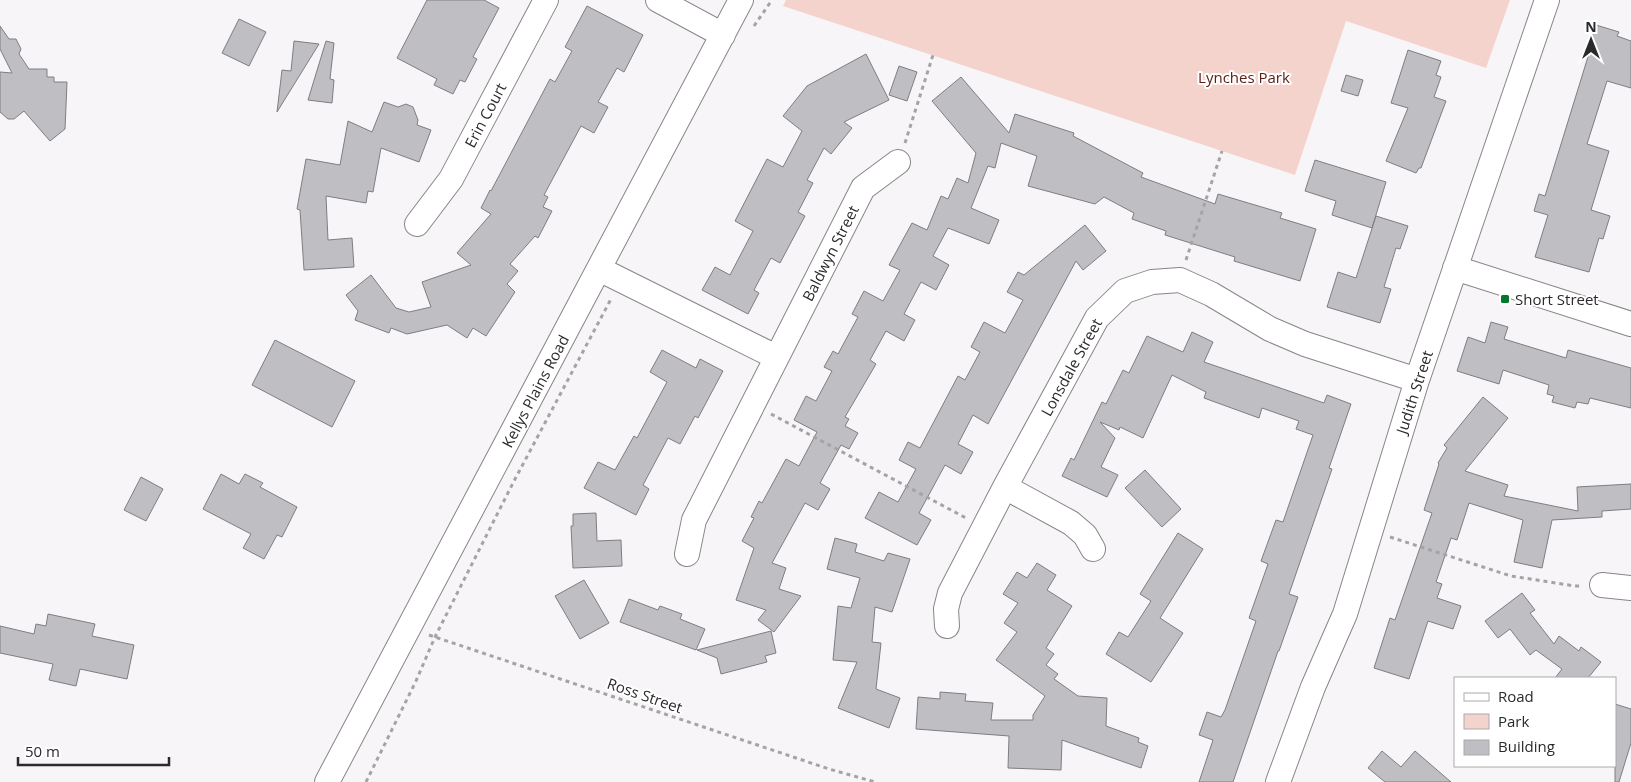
<svg xmlns="http://www.w3.org/2000/svg" width="1631" height="782" font-family="'Open Sans',sans-serif">
<style>
.green{fill:#f5d3cd}
.building{fill:#bfbfc3;stroke:#7e7e81}
.lines{fill:none;stroke-linecap:round;stroke-linejoin:round}
.minor-casing{stroke:#888588;stroke-width:26}
.path{stroke:#a5a3a6;stroke-width:3;stroke-dasharray:4 4;stroke-linecap:butt}
.minor{stroke:#fff;stroke-width:24}
.poi-dot{fill:#03772c;stroke:#fff;stroke-width:2}
.labels{text-anchor:middle;dominant-baseline:central;stroke-width:4;stroke-linejoin:round;paint-order:stroke}
.park-label{font-size:15px;fill:#5c2019;stroke:#fff}
.street-label{font-size:15px;fill:#2b2a2b;stroke:#fff}
.poi-label{font-size:15px;fill:#2b2a2b;stroke:#fff;text-anchor:start}
</style>
<rect width="100%" height="100%" fill="#f8f5f9"/>
<path class="green" d="M786,0H1510L1486,68L1346,21L1295,175L783,6Z"/>
<path class="building" d="M427,0H484L499,8L473,57L477,59L465,82L460,80L453,94L434,85L437,79L397,58Z
M587,6L643,35L624,72L617,68L598,102L608,107L594,133L581,126L544,195L548,197L543,207L552,211L538,238L535,236L510,264L518,271L507,284L515,292L486,336L473,328L467,338L447,325L407,334L391,328L389,333L355,320L358,311L346,295L371,275L396,308L409,312L431,307L422,282L471,265L457,253L491,214L481,208L490,190L491,191L550,79L555,82L572,51L565,47Z
M239,19L266,32L249,66L222,53Z
M1596,25L1619,32L1617,36L1631,41V88L1607,81L1587,144L1609,151L1591,210L1610,216L1603,239L1599,238L1589,272L1535,257L1548,215L1534,211L1539,194L1545,196L1591,47L1589,46Z
M0,26L9,39H16L21,49L19,54L29,69H47V77H54V82H67L65,129L50,141L24,111L14,119H8L0,112V72L12,73L0,49Z
M294,41L319,44L277,112L282,70L291,71Z
M326,41L334,43L330,79L334,80L332,103L308,100Z
M1408,50L1441,61L1436,75L1441,77L1434,97L1446,101L1421,168H1419L1416,173L1386,161L1408,108L1391,103Z
M866,54L889,100L844,122L852,128L831,154L824,148L807,180L813,183L798,212L805,216L780,263L771,258L754,290L759,293L748,314L702,290L715,267L730,275L753,231L735,221L767,159L783,167L802,131L783,116L807,86Z
M899,66L917,72L907,101L889,95Z
M1346,75L1363,80L1358,96L1341,91Z
M961,77L1009,133L1015,114L1074,133L1073,136L1143,173L1141,177L1215,204L1218,194L1282,213L1280,218L1316,229L1300,281L1234,261L1235,257L1165,235L1166,231L1132,219L1134,213L1104,197L1095,204L1028,186L1037,156L1001,143L995,168L988,166L971,208L999,220L989,244L948,228L933,256L949,265L936,290L921,282L904,314L915,320L904,341L886,331L870,360L876,364L845,417L849,419L845,426L858,433L849,449L841,445L820,483L830,489L818,510L805,503L772,563L786,568L779,589L801,596L774,632L758,620L766,610L736,600L754,548L742,541L754,518L751,517L759,501L762,503L786,459L799,466L817,432L794,420L806,396L816,401L832,371L824,367L833,351L838,354L858,317L852,314L864,291L883,301L900,270L889,265L912,223L927,230L941,196L948,199L957,178L968,183L976,153L932,101Z
M384,102L398,107L406,104L413,107L418,120L417,125L431,130L419,162L381,148L373,192L368,191L366,203L326,196L328,240L352,238L354,267L304,270L300,210L297,209L306,159L340,165L348,121L372,132Z
M1315,160L1386,182L1372,228L1332,215L1336,201L1305,191Z
M1376,216L1408,226L1400,249L1396,248L1384,287L1391,289L1380,323L1327,307L1338,272L1356,278Z
M1085,225L1106,251L1083,270L1076,261L988,424L973,415L958,444L973,452L961,474L945,465L919,513L931,520L917,545L865,518L879,492L898,502L916,469L899,460L908,442L920,448L958,376L965,380L980,352L971,347L984,322L1005,333L1023,300L1007,292L1018,272L1024,275Z
M1491,322L1508,327L1504,339L1566,358L1568,350L1631,368V408L1590,398L1588,404L1577,402L1575,408L1552,402L1554,396L1547,394L1549,385L1503,370L1499,384L1457,371L1468,337L1485,343Z
M1192,332L1213,342L1204,362L1324,403L1327,395L1351,404L1329,468L1332,469L1289,594L1298,597L1279,651H1278L1233,782H1199L1213,740L1199,735L1207,712L1221,717L1225,710L1256,621L1249,618L1268,564L1261,561L1276,520L1283,522L1313,435L1296,429L1299,421L1262,408L1259,418L1204,398L1206,392L1172,375L1143,438L1120,427L1119,430L1100,422L1115,438L1101,467L1118,475L1107,497L1062,476L1071,458L1074,460L1102,402L1106,404L1123,370L1129,373L1147,336L1183,352Z
M275,340L355,381L332,427L252,385Z
M662,350L696,368L700,359L723,371L698,418L695,416L680,444L668,438L643,485L649,489L636,515L584,488L598,462L615,470L634,436L637,438L667,382L650,372Z
M1483,397L1508,418L1465,471L1508,485L1504,496L1578,511L1577,487L1631,484V509L1602,511V517L1552,520L1542,568L1514,562L1523,520L1469,503L1457,540L1451,538L1436,582L1442,584L1437,598L1461,606L1453,629L1428,621L1409,679L1374,668L1390,618L1395,620L1432,513L1424,510L1439,464L1438,463L1447,448L1444,445Z
M1145,470L1181,509L1162,527L1125,488Z
M221,474L239,484L245,474L263,483L260,487L297,507L282,537L277,535L264,559L243,548L251,534L203,509Z
M141,477L163,489L146,521L124,510Z
M596,513L597,541L621,540L622,566L573,568L571,526H573V514Z
M1178,533L1203,549L1160,618L1183,633L1151,682L1106,654L1119,632L1128,637L1151,601L1140,594Z
M835,538L857,544L855,552L884,561L888,553L910,559L892,612L875,607L872,642L881,643L876,689L900,698L889,728L838,708L857,662L833,660L838,606L851,608L860,578L827,569Z
M1037,563L1056,575L1047,590L1072,606L1046,648L1054,654L1046,665L1058,674L1054,679L1078,696L1107,698L1106,726L1139,738L1138,742L1148,746L1141,768L1062,740L1061,770L1008,768L1009,736L916,729L918,697L940,699V692L966,694L965,701L993,703L991,720H1033V715L1045,696L996,660L1017,632L1004,623L1018,603L1003,594L1017,572L1027,578Z
M584,580L609,623L580,639L555,596Z
M1522,593L1535,610L1530,613L1554,644L1559,636L1579,651L1581,647L1601,662L1588,678H1555L1562,669L1536,650L1530,655L1510,629L1498,638L1485,621Z
M629,599L658,610L660,606L682,614L680,619L705,629L696,650L620,622Z
M48,614L95,624L92,636L134,645L127,679L80,669L76,686L49,680L53,664L0,653V626L34,634L36,624L46,626Z
M771,631L776,653L765,656L767,662L721,674L717,658L697,650Z
M1615,704L1631,709V743L1619,782H1615Z
M1382,751L1401,767L1415,751L1451,782H1385L1368,768Z"/>
<g class="lines">
<defs>
<path id="minor" d="M658,0L723,35
M417,224L451,179L546,0
M1455,268L1631,324
M599,269L776,357
M1005,487L1071,523L1085,535L1093,549
M687,554L694,520L863,188L898,162
M1602,585L1631,588
M947,626L946,609L950,593L1005,487L1097,318L1125,291L1152,282L1180,280L1211,294L1270,329L1305,344L1417,380
M327,782L741,0
M1278,782L1313,687L1345,614L1417,380L1547,0"/>
</defs>
<use href="#minor" class="minor-casing"/>
<path class="path" d="M754,26L772,0
M905,143L933,55
M1186,260L1222,151
M771,414L966,518
M1390,537L1511,576L1575,586H1582
M429,635L829,769L875,782
M366,782L416,681L435,637L514,481L611,299"/>
<use href="#minor" class="minor"/>
</g>
<rect class="poi-dot" x="1500" y="294" width="10" height="10" rx="2.5"/>
<g class="labels">
<g class="park-label">
<text x="1244" y="77">Lynches Park</text>
</g>
<g class="street-label">
<text transform="translate(485 115) rotate(-62)">Erin Court</text>
<text transform="translate(830 253) rotate(-63)">Baldwyn Street</text>
<text transform="translate(1071 367) rotate(-61)">Lonsdale Street</text>
<text transform="translate(535 391) rotate(-62)">Kellys Plains Road</text>
<text transform="translate(1414 392) rotate(-72)">Judith Street</text>
<text transform="translate(645 695) rotate(19)">Ross Street</text>
</g>
<g class="poi-label">
<text x="1515" y="299">Short Street</text>
</g>
</g>
<rect x="1454" y="677" width="162" height="90" fill="#ffffff" stroke="#aaaaaa"/>
<rect x="1464" y="693" width="25" height="8" fill="#ffffff" stroke="#aaaaaa"/>
<text x="1498" y="702" font-size="15" fill="#2b2a2b">Road</text>
<rect x="1464" y="714" width="25" height="15" fill="#f5d3cd" stroke="#aaaaaa"/>
<text x="1498" y="727" font-size="15" fill="#2b2a2b">Park</text>
<rect x="1464" y="740" width="25" height="15" fill="#bfbfc3" stroke="#aaaaaa"/>
<text x="1498" y="752" font-size="15" fill="#2b2a2b">Building</text>
<g transform="translate(1591 40)" stroke="#ffffff" stroke-width="4" paint-order="stroke">
<path d="M0-4L9 19L0 12L-9 19Z" fill="#2b2a2b"/>
<text y="-8" font-size="14" font-weight="bold" text-anchor="middle" fill="#2b2a2b">N</text>
</g>
<path d="M18 757v8h151v-8" fill="none" stroke="#2b2a2b" stroke-width="2.5"/>
<text x="25" y="757" font-size="15" fill="#2b2a2b" stroke="#ffffff" stroke-width="4" paint-order="stroke">50 m</text>
</svg>
